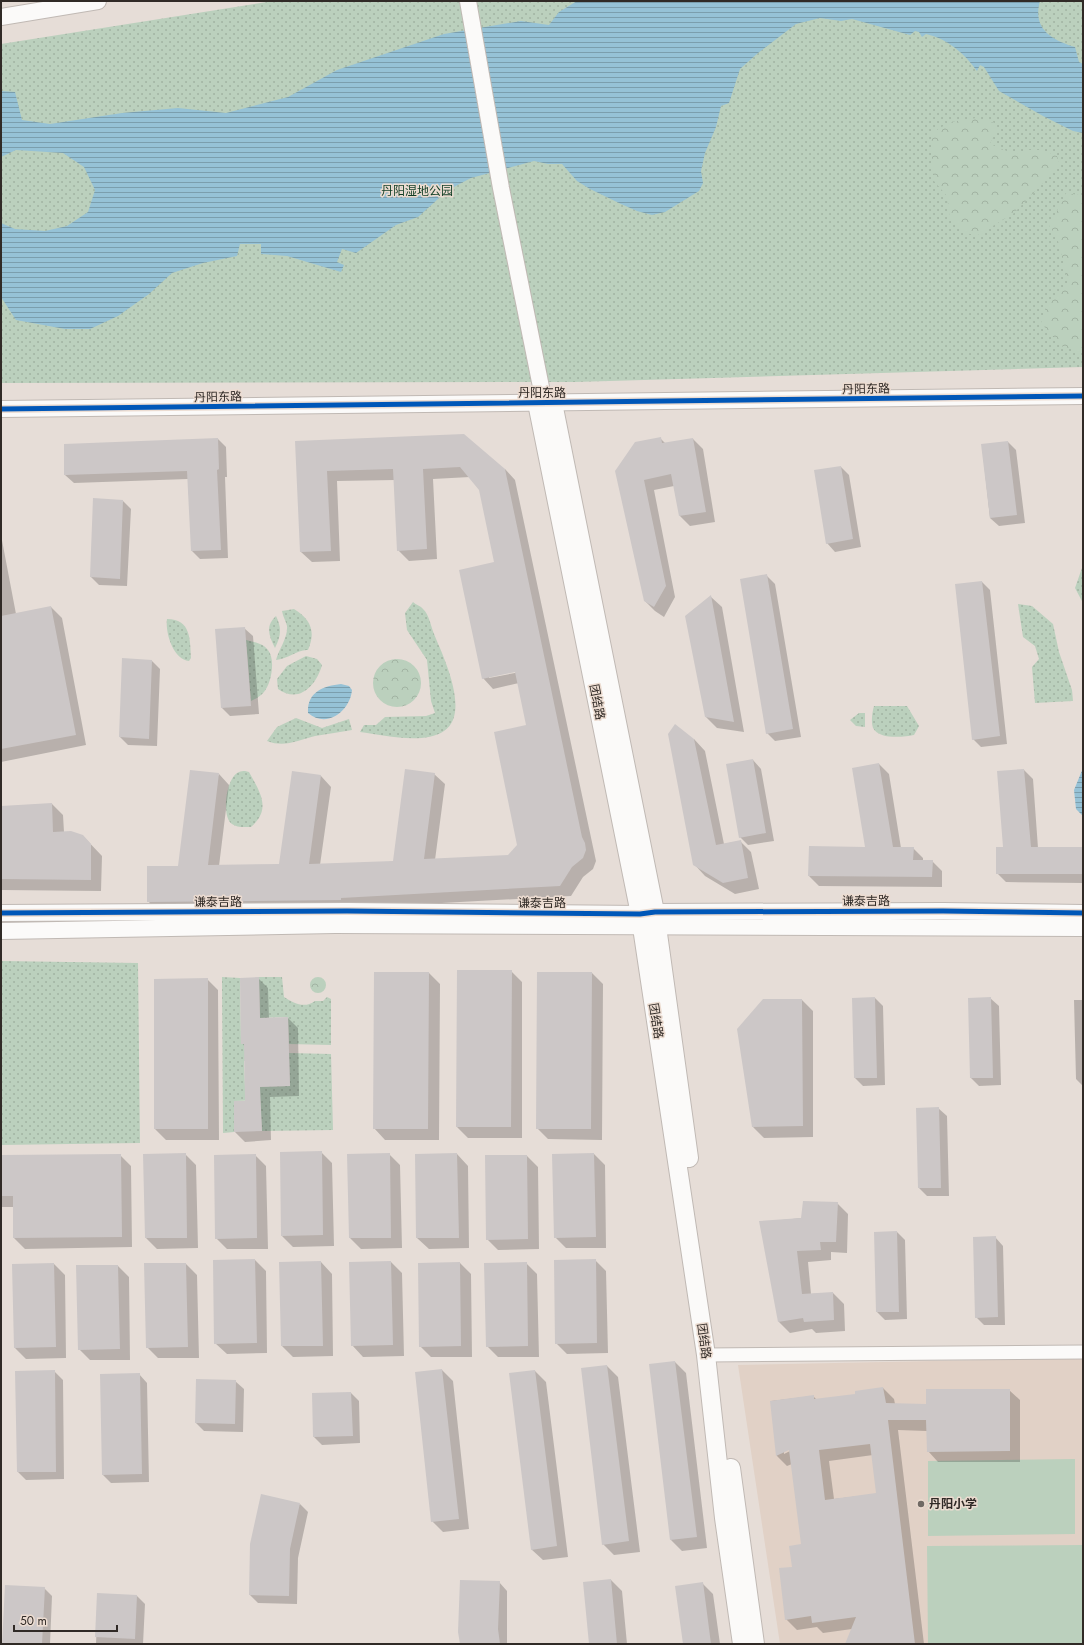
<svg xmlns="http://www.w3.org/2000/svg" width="1084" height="1645" font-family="Jost,'Noto Sans SC',sans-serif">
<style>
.built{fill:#e1d1c6}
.grass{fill:url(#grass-dots)}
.forest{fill:url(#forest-crowns)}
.garden{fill:#bbd0bd}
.water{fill:url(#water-rules)}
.shadow{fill:#0003;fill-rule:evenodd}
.building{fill:#ccc7c7;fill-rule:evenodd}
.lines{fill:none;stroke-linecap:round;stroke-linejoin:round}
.minor-casing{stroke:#c0b9b4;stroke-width:15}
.tertiary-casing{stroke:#c0b9b4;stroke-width:18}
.secondary-casing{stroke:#c0b9b4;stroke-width:20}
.minor{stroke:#fbfaf9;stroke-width:13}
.tertiary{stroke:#fbfaf9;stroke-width:16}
.secondary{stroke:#fbfaf9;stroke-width:18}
.cycleway-casing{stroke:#ecdcd1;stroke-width:8}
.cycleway{stroke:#0057b8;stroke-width:5}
.poi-dot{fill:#706964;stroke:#ecdcd1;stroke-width:1.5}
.labels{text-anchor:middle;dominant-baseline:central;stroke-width:3;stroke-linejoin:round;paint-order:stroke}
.park-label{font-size:12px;fill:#0f3d24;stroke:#ecdcd1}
.street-label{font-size:12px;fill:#302a26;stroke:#ecdcd1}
.poi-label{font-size:12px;font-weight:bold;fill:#302a26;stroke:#ecdcd1;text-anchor:start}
</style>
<defs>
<pattern id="grass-dots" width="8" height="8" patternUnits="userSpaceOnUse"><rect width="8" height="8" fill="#bbd0bd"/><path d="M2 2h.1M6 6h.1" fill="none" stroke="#a1b3a2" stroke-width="1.8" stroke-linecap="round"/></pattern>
<pattern id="forest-crowns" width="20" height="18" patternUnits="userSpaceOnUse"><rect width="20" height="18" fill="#bbd0bd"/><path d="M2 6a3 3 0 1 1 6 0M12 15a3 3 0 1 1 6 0" fill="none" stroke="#a1b3a2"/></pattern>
<pattern id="water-rules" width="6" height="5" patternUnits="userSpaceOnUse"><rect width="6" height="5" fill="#96c2d6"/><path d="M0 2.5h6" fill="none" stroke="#7b9ead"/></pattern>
</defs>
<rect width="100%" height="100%" fill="#e6ddd7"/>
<path class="built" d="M1083,1358V1644H780L738,1365Z"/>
<path class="grass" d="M273,1H1083V367L575,382L1,383V44Z
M1083,565V603L1075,588Z
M413,602C416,605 421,606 423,609C429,614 431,627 434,634C443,656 471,713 444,731C423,745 383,735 360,732L364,725H376L385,717L426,716L435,713L431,701L427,660L407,630L405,613Z
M1018,604L1032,606L1053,624L1059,652L1072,690L1073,701L1035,703L1032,667L1039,659L1035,646L1023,637Z
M294,609C311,619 316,632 308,650C298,649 288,659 276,660C279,649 288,638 287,626C286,621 283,617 282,611Z
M276,616C282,628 281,636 275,648C269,636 265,626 276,616Z
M167,619C191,619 190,639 191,658L189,661C173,660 165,632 167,619Z
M246,640C254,642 263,643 268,650C276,660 271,684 264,692C260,697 255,699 251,701Z
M306,656L317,659L322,665C316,686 299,704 278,689L277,679L287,666Z
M874,706H907L919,726L914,735C904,737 879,740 873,728C871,722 872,713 874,706Z
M859,713H865V727L856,726L850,720Z
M296,718L322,728L349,719L352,730C340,732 328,734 315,736C298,740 285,748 267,741L277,727Z
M245,771L249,772C260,792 272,809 251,827C244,827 237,828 232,824C221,817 226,777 239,772C241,771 243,771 245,771Z
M1,961L138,963L140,1143L1,1145Z
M222,977L240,978L241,1044L268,1043L269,1060L244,1061L245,1087L290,1086L289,1053L331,1054L333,1130L262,1131L260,1100L234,1101V1132L223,1133Z
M259,977H282L284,997C294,1003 304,1009 315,1001H323L327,997L331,999V1045L289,1044L288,1017L260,1018Z"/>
<path class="forest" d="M977,118L995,123V132L990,144L1014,154L1029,150H1043L1057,156L1060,165L1014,213L978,235L963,233L950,220L947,196L934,181L931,149L932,133L950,122Z
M1066,193L1079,195L1083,200V353L1061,346L1041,323L1047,303L1069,285L1057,237L1049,226Z
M373 683a24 24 0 1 1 48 0a24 24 0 1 1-48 0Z
M310 985a8 8 0 1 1 16 0a8 8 0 1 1-16 0Z"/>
<path class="garden" d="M1075,1459V1534L928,1536V1461Z
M1083,1545V1644H928L927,1546Z"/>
<path class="water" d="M577,1H1040C1032,29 1052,40 1075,47L1079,62L1083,64V133L1073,131L1043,116L999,91L984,67L980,65L977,71C964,53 948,39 926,34L922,37L919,32L915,31L910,35L852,19L841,21L820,18L796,24L758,53L740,69L729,103L721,106L716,127L705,153L701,171L703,183L699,191L665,212L652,215L637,211L621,204L590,189L577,181L562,164H548L534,161L471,178L448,190L418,217L396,225L356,253L342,249L337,262L344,265L341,272L287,256L261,254V244H240L237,256L203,263L172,273L149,294L118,316L90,329H65L16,320L1,297V223L15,229L45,231L67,226L88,212L95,190L84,167L63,153L16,150L1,157V91L15,92L22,120L50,124L122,113L178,108L226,113L288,97L337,70L444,34L521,21L549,25L559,12Z
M341,684L349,686L352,690C350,711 327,729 308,713C307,692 323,686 341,684Z
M1083,768V816L1076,809L1074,790Z"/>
<path class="shadow" d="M660,438L666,444L693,439L703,449L715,522L690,526L680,516L674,486L654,490L675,597L664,617L655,611L645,601L616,471Z
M218,439L226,447L227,477H225L228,558L200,559L192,551L188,479L74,483L65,475Z
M296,442L505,469L515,480L596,861L593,869L583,877L571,896L351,908L158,912L148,901L178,867L219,774L229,785L219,866L280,865L293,773L321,776L331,787L320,865L394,862L434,774L445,784L435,860L508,856L518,846L527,726L519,683L493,689L483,678L495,563L480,490L470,477L433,479L437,559L409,561L398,550L395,480L337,481L340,561L312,562L301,552ZM520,670V672L489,678V676Z
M1008,442L1016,450L1025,523L999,526L990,518L982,445Z
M841,467L849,475L861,547L835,552L827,543Z
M123,501L131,509L127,586L99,585L91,577Z
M1,535L16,614L51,607L62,618L86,745L1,762Z
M767,576L775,584L801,737L775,741L767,733Z
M982,582L990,590L1007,744L981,747L973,739Z
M711,597L722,607L744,732L717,728L706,717Z
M244,628L253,636L259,714L230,716L222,708Z
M123,659L152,661L160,669L157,746L128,745L120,737Z
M694,739L705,751L724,844L740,841L751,852L759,889L735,894L705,876L694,864Z
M753,760L761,769L774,841L748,845L740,837Z
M879,764L889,774L901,848H913L923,858V861H932L942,871V887L819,886L809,876L866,848Z
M1024,770L1033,779L1038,848H1083V883L1006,882L997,873Z
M52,804L63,815L64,832L83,836L102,856L101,891L1,890V807Z
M511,971L522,982V1138H468L457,1127Z
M375,973H429L440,984L439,1140H385L374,1128Z
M592,973L603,984L602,1140L548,1139L537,1128Z
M258,978L268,988L269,1019L288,1018L298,1028L299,1096L270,1097L271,1140L245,1142L235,1132L246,1102L245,1047L242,1043Z
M207,979L218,990L219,1140H166L155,1129Z
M875,998L883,1006L885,1085L863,1086L855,1078Z
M990,998L999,1006L1001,1085L979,1086L971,1078Z
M802,1000L813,1011V1137L764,1138L753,1127Z
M1074,1000H1083V1086L1076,1079Z
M938,1108L947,1116L949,1196H927L919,1188L917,1109Z
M321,1152L332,1163L334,1246L293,1247L282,1236Z
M185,1154L196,1165L198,1248L157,1249L146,1238Z
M389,1154L400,1165L402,1248L361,1249L350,1238Z
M457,1154L468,1166L469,1248L429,1249L417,1238Z
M594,1154L605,1165L606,1248H566L555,1237Z
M120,1155L131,1166L132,1247L25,1249L14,1238V1207H1V1156Z
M255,1155L266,1166L268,1249H227L216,1238Z
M527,1156L538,1167L539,1249L498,1250L487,1239Z
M837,1203L848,1214L847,1253L831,1252V1260L808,1262L811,1294L833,1293L844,1304L845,1331L816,1333L812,1329L790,1333L779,1322L761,1222L802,1218Z
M897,1232L905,1240L907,1319L885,1320L877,1312Z
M995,1237L1003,1246L1005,1325H984L976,1317Z
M255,1260L266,1271L267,1353L227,1354L215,1343Z
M595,1260L606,1271L608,1353L567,1354L556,1343Z
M321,1262L332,1274L333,1356L293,1357L282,1346Z
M391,1262L402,1273L404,1356L363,1357L352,1345Z
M460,1263L471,1274L472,1357H431L420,1346Z
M526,1263L537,1274L539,1357H498L487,1346Z
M54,1264L65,1275L66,1358L26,1359L15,1348Z
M186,1264L197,1275L199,1358H158L147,1347Z
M118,1266L129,1277L130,1360H90L79,1349Z
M675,1362L686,1373L707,1548L682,1551L671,1540Z
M607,1366L618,1377L640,1552L614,1555L603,1544Z
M442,1370L453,1381L469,1529L443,1532L432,1521Z
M54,1371L63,1380L64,1479L26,1480L18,1472Z
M535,1371L546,1382L568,1557L543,1560L531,1549Z
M139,1374L147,1383L149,1482L111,1483L103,1475Z
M235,1381L244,1389L243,1432L204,1431L196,1423Z
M883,1388L894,1399L895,1404L927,1405L1009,1390L1020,1400V1462H938L928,1451L927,1431L898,1430L924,1644H846L852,1629L823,1633L817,1627L797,1630L786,1619L793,1567L802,1545L792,1464L787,1466L777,1456L771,1401L813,1396L817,1400L856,1395ZM793,1447L794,1449L784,1454V1451ZM873,1455L877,1494L834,1499L829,1461Z
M351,1393L359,1401L360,1443L322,1445L314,1437Z
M300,1504L308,1512L298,1558L297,1604L258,1603L250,1595L251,1545Z
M611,1580L622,1591L627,1644H590Z
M499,1582L507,1591V1644H461Z
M702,1583L713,1594L720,1644H684Z
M44,1588L52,1596L50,1644H3Z
M98,1594L137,1596L145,1604L143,1644H96Z"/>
<path class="building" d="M464,434L505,469L582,837L585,843L586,850L583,858L572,867L560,886L341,898V900L147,902V866H178L190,770L219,773L208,865L279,864L292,771L321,775L309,864L393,861L405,769L435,773L424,859L508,855L517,845L494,732L526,725L515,672L482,679L459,570L494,562L479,490L460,467L423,469L427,549L397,551L393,469L327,471L331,551L300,552L295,441Z
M661,437L662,443L693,438L706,512L679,516L671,474L644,480L666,586L654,607L644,601L615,471L635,442Z
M218,438L219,469L217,470L221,550L191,551L187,471L64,475V444Z
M1008,441L1017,515L990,518L981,444Z
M841,466L853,539L826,544L814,470Z
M93,498L123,500L120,579L90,577Z
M767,574L793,729L766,734L740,579Z
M982,581L1000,736L972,740L955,584Z
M711,595L734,722L705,717L685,616Z
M51,606L76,735L1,749V616Z
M245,627L251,706L221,708L215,629Z
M122,658L152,660L149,739L119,737Z
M675,724L694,739L716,845L741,840L748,878L723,883L693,865L668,734Z
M753,759L766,833L739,838L726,764Z
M879,763L893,847H914L913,860H933L932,877L808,876L809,846L865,847L852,768Z
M1024,769L1031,847H1083V874H996V847H1003L997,771Z
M52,803L53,832L71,831L83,835L91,844V880L1,879V806Z
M457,970H512L511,1127H456Z
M374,972H429L428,1129H373Z
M537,972H592L591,1129H536Z
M259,977L260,1018L288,1017L290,1086L260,1087L262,1131L234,1132V1101H245L244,1044H241L240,978Z
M208,978V1129H154V979Z
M875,997L877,1078H854L852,998Z
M991,997L993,1078H970L968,998Z
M763,999H802L803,1126L752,1127L737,1029Z
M939,1107L941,1188H918L916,1108Z
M322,1151L323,1235L281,1236L280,1152Z
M186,1153L187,1238H145L143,1154Z
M390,1153L391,1238H349L347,1154Z
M457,1153L459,1238H416L415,1154Z
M594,1153L596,1237L554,1238L552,1154Z
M121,1154L122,1237L13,1238V1196H1V1155Z
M256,1154L257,1238L215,1239L214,1155Z
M485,1155H527L528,1239L486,1240Z
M803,1201L838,1202L836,1242H820L821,1250L797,1251L802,1294L833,1292L834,1320L804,1322L803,1318L778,1322L759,1221L801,1218Z
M897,1231L899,1312H876L874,1232Z
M996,1236L998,1317L975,1318L973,1237Z
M255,1259L257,1343L214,1344L213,1260Z
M596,1259L597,1343L555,1344L554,1260Z
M321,1261L323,1346H281L279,1262Z
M391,1261L393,1345L351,1346L349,1262Z
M460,1262L461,1346L419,1347L418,1263Z
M527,1262L528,1346L486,1347L484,1263Z
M54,1263L56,1347L14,1348L12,1264Z
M144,1263H186L188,1347L146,1348Z
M76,1265H118L120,1349L78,1350Z
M675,1361L697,1537L670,1540L649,1364Z
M607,1365L629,1541L602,1545L581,1368Z
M442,1369L459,1519L431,1522L415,1372Z
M55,1370L56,1472H17L15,1371Z
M535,1370L557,1546L531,1550L509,1373Z
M140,1373L142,1474L102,1475L100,1374Z
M196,1379L236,1380L235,1424L195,1423Z
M883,1387L886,1403L926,1404V1389H1010V1451L927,1452L926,1420H888L915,1644H845L856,1617L812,1623L811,1616L785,1620L779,1568L792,1567L789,1546L801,1544L789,1450L776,1456L770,1401L814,1395V1399L855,1394V1391ZM870,1444L876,1493L825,1500L819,1450Z
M351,1392L353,1436L313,1437L312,1393Z
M261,1494L300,1503L290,1549L289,1596L249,1595L250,1544Z
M611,1579L617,1644H589L583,1582Z
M460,1580L500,1581L498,1629L500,1644H460L458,1632Z
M703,1582L711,1644H683L675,1586Z
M5,1585L45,1587L42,1644H2Z
M97,1593L137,1595L135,1639L95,1637Z"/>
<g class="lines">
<defs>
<path id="minor" d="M706,1355L1083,1352"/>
<path id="tertiary" d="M468,1L501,188L540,382L541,387L537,403
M1,17L98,1
M1,409L1083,396
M1,913L347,911L640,914L655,912L943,911L1083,913
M1,931L335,925L1083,928"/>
<path id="secondary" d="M537,403L640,914L706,1355L724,1518L742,1644
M553,403L655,912L689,1158
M731,1468L755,1644"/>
</defs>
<use href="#minor" class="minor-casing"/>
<use href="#tertiary" class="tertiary-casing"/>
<use href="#secondary" class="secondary-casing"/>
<use href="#minor" class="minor"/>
<use href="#tertiary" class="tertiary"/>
<use href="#secondary" class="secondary"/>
<defs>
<path id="cycleway" d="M1,409L1083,396
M1,913L347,911L640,914L655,912L943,911L1083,913"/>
</defs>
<use href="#cycleway" class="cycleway-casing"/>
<use href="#cycleway" class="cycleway"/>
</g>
<circle class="poi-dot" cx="921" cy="1504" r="4"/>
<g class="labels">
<g class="park-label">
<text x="417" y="191">丹阳湿地公园</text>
</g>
<g class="street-label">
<text transform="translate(866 389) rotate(-1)">丹阳东路</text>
<text x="542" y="393">丹阳东路</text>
<text transform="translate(218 397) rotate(-1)">丹阳东路</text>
<text transform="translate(597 702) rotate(79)">团结路</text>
<text x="866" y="901">谦泰吉路</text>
<text x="218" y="902">谦泰吉路</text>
<text x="542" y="903">谦泰吉路</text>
<text transform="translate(656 1021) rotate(81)">团结路</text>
<text transform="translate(704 1341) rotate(82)">团结路</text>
</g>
<g class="poi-label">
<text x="929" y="1504">丹阳小学</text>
</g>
</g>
<rect width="1084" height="1645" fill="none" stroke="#302a26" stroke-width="4"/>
<path d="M14 1625v6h103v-6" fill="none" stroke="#302a26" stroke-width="2"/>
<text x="20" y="1625" font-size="12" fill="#302a26" stroke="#ecdcd1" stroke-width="3" paint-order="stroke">50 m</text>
</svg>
